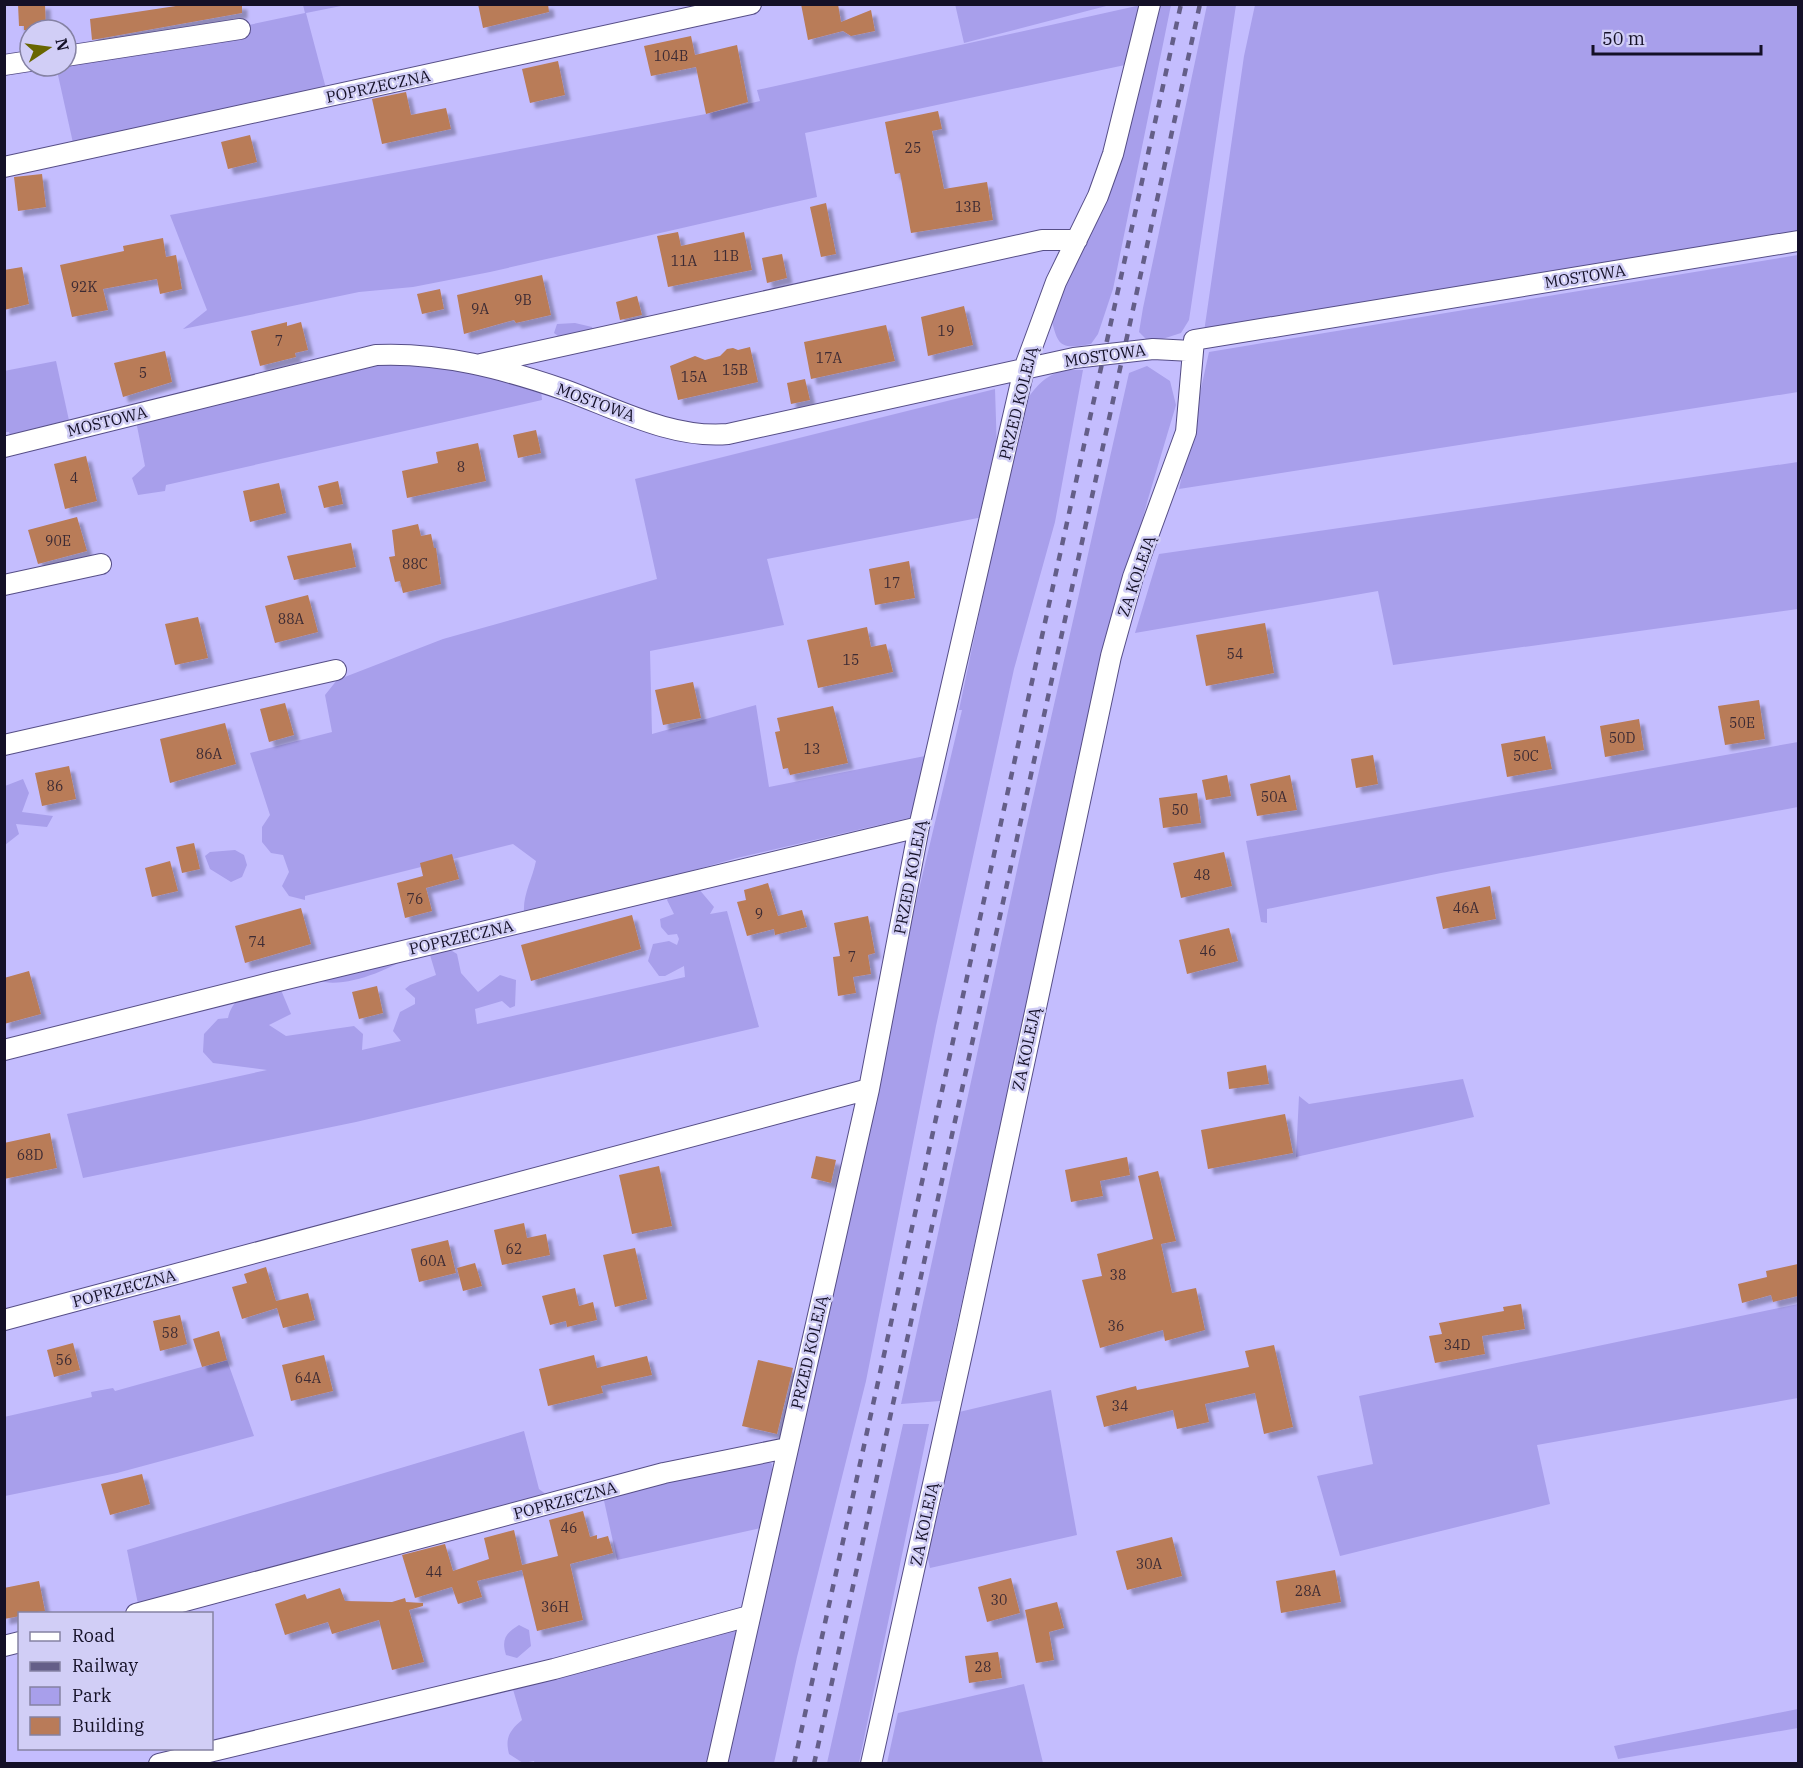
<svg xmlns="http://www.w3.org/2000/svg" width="1803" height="1768" font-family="'IBM Plex Serif',serif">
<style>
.green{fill:#a89feb}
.building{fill:#b97b59;filter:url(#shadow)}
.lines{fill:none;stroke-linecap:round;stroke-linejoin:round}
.street-casing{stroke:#564e87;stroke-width:22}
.street{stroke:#fff;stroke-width:20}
.rail{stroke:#645e88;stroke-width:4.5;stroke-dasharray:8 8;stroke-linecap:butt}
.labels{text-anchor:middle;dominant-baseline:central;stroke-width:5;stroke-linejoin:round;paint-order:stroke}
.number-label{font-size:14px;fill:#3d2b34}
.street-label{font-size:16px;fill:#141027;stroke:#d1cef6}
</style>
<defs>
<filter id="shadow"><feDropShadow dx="5.5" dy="5.5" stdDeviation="1.5" flood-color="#0004"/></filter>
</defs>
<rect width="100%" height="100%" fill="#c4bdfe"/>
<path class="green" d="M955,4H1110V5L964,43Z
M303,5H346L306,13L328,96L75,152L56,66L305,13Z
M1141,5L1125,65L805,133L817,197L490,272L413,287L359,292L183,329L207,310L170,215L706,114L760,101L757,90Z
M1158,5H1171L1113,289L1098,334L1091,344C1061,349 1058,348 1051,317Z
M1207,5H1236L1189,320L1181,333L1150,343L1139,332L1143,308Z
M1255,5H1798V231L1204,332L1244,56Z
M1798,255V392L1179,489L1209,352Z
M575,323L592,327L593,334L562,339L554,333L557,324Z
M404,359L461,368L541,389L542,400L166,485L165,491L138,495L132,478L145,466L136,421L348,366Z
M56,361L70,425L11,439L9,432H5L4,371Z
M1147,366L1170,381L1176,405L1148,499L1076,768L1046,918L940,1401L901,1404L1025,833L1129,373Z
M1065,370H1083L1055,522L1014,669L936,1026L866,1381L797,1657L774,1763L725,1764L909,931L962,710H959L1023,405C1035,388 1044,375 1065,370Z
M995,389L997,451L983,517L767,559L784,625L650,651L652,734L756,705L769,787L925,756L913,817L737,858L635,887L524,912C523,894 532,880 536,861L513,844L305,896V900L289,896L282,886L289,872L283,855L271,853L262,842V827L270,815L250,753L332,732L325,695L337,680L443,639L657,579L635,479Z
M1798,462V609L1393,665L1378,591L1135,633L1159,554Z
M1798,742V807L1441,873L1267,909V923L1261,922L1246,841Z
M23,779L29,793L22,812L53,816L47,827L16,824L19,834L5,845V786Z
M235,850L244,855L247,865L242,877L231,882L210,869L205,856L210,852Z
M698,888L714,907L710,914L727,911L759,1027L356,1122L83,1178L67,1114L267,1070L213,1063L203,1052L204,1034L218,1019L228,1018C235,990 256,994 281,990L291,1014L269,1025L286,1036L354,1026L363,1034L362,1050L401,1041L393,1031L400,1012L415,1004V998L405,989L410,985L436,975L430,955L444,946L457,954L461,973L478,992L500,975L516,980L515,1006L510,1008L502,1001L475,1009L477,1024L685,977L684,966L665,976H659L648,961L653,944L669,941L677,945L679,939L677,934L668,935L661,927L660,919L674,914L667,900L671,892Z
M412,955C389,970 343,990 316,980Z
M1463,1079L1474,1117L1296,1157L1299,1096L1309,1104Z
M1798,1304V1398L1537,1445L1550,1504L1340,1556L1317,1476L1373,1464L1359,1396Z
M227,1360L254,1436L117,1473L5,1496L4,1417L92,1397L91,1392L113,1388L115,1391Z
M1051,1390L1077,1535L930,1568L927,1555L941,1501L955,1413Z
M903,1424H929L859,1763H827Z
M524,1431L539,1489L547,1495L138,1604L127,1550Z
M764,1459L772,1464V1481L761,1528L617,1560L603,1496Z
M738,1623L736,1645L710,1764H535L534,1761L523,1763L509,1754C505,1738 509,1731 522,1720L512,1686Z
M519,1625L529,1630L531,1646L517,1658L506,1655C501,1639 506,1633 519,1625Z
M1024,1684L1043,1763H887L898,1713Z
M1798,1709V1728L1618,1759L1614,1746Z"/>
<path class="building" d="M18,4H45L46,30H24V26H19Z
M189,4H242V13L92,40L90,19Z
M478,4H548L549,12L483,28Z
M801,4H838L841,22L871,10L875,31L851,36L843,31L808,40Z
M691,36L695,55L737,45L748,102L706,114L696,67L651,76L644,46Z
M558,61L565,95L530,103L522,69Z
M406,92L411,115L446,108L451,129L382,144L372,99Z
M938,111L942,129L932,131L944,189L987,182L993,220L911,233L900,173L895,174L885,122Z
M250,135L257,162L228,169L221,142Z
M42,174L46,207L18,211L14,177Z
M826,203L836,254L821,257L810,207Z
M678,232L681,246L744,232L752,270L668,287L657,236Z
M163,238L166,257L176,255L182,289L160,294L157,279L103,289L108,310L72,317L60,265L124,251L123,246Z
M782,254L787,278L767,283L762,258Z
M22,267L29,304L4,310V270Z
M542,275L551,315L516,323L514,320L464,334L457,295Z
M440,289L444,309L422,314L417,294Z
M637,296L642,315L620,320L616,302Z
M964,306L973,345L928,356L921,317Z
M287,322V326L301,322L308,350L295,353L296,357L260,366L251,331Z
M886,325L895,361L811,379L804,342Z
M750,347L758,382L678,400L670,366L695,356L705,360L720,356L727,349L733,348L738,350Z
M165,351L172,382L123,397L114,363Z
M805,379L810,400L791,404L787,383Z
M536,430L541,453L518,458L513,435Z
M478,443L486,481L407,498L402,471L438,463L436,452Z
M86,456L97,501L65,509L54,464Z
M338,481L343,504L324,508L318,486Z
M279,483L286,513L250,522L243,491Z
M77,517L87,551L38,564L28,530Z
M418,524L421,536L431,534L434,548H436L441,584L403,593L400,581L395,582L389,557L395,556L392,530Z
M351,543L356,567L294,580L287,556Z
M909,561L915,598L875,605L869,569Z
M308,595L318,632L275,643L265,606Z
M198,617L208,658L175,665L165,624Z
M1265,623L1274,673L1206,686L1196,635Z
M867,627L871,647L886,644L893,672L818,688L807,640Z
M693,682L701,718L663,725L655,690Z
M1759,700L1765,739L1725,745L1718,706Z
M285,703L294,735L269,742L260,709Z
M833,706L848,763L790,775L788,768L783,769L775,732L780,731L777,718Z
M1639,719L1644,750L1605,757L1600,726Z
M225,723L236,764L170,783L160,739Z
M1545,736L1552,769L1507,777L1501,744Z
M1373,755L1378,784L1356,788L1351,759Z
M69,766L76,799L42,806L35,773Z
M1227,775L1231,796L1206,800L1202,780Z
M1290,775L1297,810L1257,816L1250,784Z
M1197,793L1201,823L1163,828L1159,798Z
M194,843L200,869L182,873L176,847Z
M1224,852L1232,886L1181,898L1173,863Z
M452,854L459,879L426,888L432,911L405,918L397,883L423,876L420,863Z
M170,861L178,891L152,897L145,868Z
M768,883L778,916L802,910L807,927L775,935L774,929L747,936L737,902L746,900L744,890Z
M1490,886L1496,919L1443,929L1436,897Z
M301,908L311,944L245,963L235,926Z
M632,915L641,949L531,981L521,945Z
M868,916L875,953L868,955L871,974L853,977L856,993L838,996L833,957L840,956L834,923Z
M1229,928L1238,961L1187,974L1179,940Z
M29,971L41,1014L4,1024V978Z
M377,986L383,1013L359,1019L352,992Z
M1266,1065L1269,1084L1229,1089L1227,1072Z
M1285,1114L1293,1153L1208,1169L1201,1130Z
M50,1133L57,1168L4,1179V1143Z
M816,1156L836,1160L831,1183L811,1178Z
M1127,1157L1130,1175L1100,1181L1103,1196L1071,1202L1065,1170Z
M659,1166L672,1226L632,1234L619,1175Z
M1158,1171L1176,1241L1161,1244L1172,1293L1196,1288L1205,1330L1165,1341L1163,1330L1100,1348L1082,1280L1102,1276L1097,1254L1153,1239L1138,1176Z
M524,1223L527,1238L546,1234L550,1255L502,1265L494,1230Z
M448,1240L456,1273L419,1282L411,1249Z
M635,1248L647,1299L615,1307L603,1255Z
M475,1263L482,1286L463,1291L457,1268Z
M1798,1264V1296L1773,1302L1771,1295L1742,1303L1738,1284L1767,1277L1766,1271Z
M266,1267L276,1301L308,1293L315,1320L283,1328L277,1308L242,1319L232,1287L247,1283L244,1274Z
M575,1288L579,1306L593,1302L597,1320L567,1327L566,1321L550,1325L542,1296Z
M1521,1304L1525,1329L1482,1336L1485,1354L1435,1363L1429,1336L1442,1334L1439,1323L1504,1311L1503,1307Z
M180,1315L187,1344L160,1351L153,1321Z
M219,1331L227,1360L202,1367L193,1339Z
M73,1343L80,1370L54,1377L47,1350Z
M1274,1345L1293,1427L1264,1434L1255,1393L1205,1404L1209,1422L1177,1429L1173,1410L1104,1427L1096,1396L1136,1386L1137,1390L1249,1367L1245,1351Z
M324,1355L333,1391L291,1401L282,1365Z
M594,1355L597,1368L647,1356L652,1375L601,1386L603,1393L548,1406L539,1369Z
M758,1360L793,1368L777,1434L742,1426Z
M142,1474L150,1504L110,1515L101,1484Z
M583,1511L590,1537L597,1535V1539L608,1536L613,1553L570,1564L583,1620L537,1631L522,1570L477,1581L482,1597L458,1604L452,1587L415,1598L402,1555L445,1544L453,1571L489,1559L484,1538L514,1530L522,1565L558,1556L549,1520Z
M1172,1537L1182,1576L1127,1590L1116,1551Z
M1335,1570L1341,1602L1281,1613L1276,1581Z
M1011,1578L1020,1613L987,1622L978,1587Z
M39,1581L45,1611L20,1614V1616L4,1619V1588Z
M340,1588L345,1601L392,1602L405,1598L406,1602L423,1603V1606L409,1610L424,1662L392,1670L379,1620L332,1634L328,1622L285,1635L275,1604L305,1594L307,1599Z
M1057,1602L1064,1628L1049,1632L1054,1660L1036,1663L1025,1610Z
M998,1652L1002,1678L969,1683L965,1656Z"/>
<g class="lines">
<defs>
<path id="street" d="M66,56L240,29
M4,65L30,61
M4,167L751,4
M481,364L1042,240H1077
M4,447L376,355C441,352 504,369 565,390C617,409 672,439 728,434L1074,358L1153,349L1192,351
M4,585L101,564
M4,745L336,670
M4,1050L274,982L919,827
M4,1320L869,1089
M136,1614L664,1473L787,1448
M4,1646L20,1642
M159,1764L554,1669L749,1616
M717,1764L869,1089L919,827L1024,369L1056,282L1098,196L1113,154L1150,4
M871,1764L967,1331L1111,656L1133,577L1186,432L1194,340L1798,241"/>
</defs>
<use href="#street" class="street-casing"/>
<use href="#street" class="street"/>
<path class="rail" d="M794,1764L1181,4
M814,1764L1200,4"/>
</g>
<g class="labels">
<g class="number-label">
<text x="671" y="56">104B</text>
<text x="913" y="148">25</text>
<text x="968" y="207">13B</text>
<text x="726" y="256">11B</text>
<text x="684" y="261">11A</text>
<text x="84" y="287">92K</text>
<text x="523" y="300">9B</text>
<text x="480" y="309">9A</text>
<text x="946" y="331">19</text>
<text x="279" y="341">7</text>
<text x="829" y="358">17A</text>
<text x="735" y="370">15B</text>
<text x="143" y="373">5</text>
<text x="694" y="377">15A</text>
<text x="461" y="467">8</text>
<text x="74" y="478">4</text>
<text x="58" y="541">90E</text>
<text x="415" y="564">88C</text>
<text x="892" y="583">17</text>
<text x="291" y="619">88A</text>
<text x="1235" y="654">54</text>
<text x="851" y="660">15</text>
<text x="1742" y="723">50E</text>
<text x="1622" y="738">50D</text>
<text x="812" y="749">13</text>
<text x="209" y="754">86A</text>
<text x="1526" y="756">50C</text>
<text x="55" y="786">86</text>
<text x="1274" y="797">50A</text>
<text x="1180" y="810">50</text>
<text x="1202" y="875">48</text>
<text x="415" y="899">76</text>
<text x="1466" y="908">46A</text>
<text x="759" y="914">9</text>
<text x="257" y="942">74</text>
<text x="1208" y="951">46</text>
<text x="852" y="957">7</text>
<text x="30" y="1155">68D</text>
<text x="514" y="1249">62</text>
<text x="433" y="1261">60A</text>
<text x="1118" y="1275">38</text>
<text x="1116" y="1326">36</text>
<text x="170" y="1333">58</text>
<text x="1457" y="1345">34D</text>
<text x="64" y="1360">56</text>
<text x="308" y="1378">64A</text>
<text x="1120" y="1406">34</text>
<text x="569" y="1528">46</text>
<text x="1149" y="1564">30A</text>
<text x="434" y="1572">44</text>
<text x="1308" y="1591">28A</text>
<text x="999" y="1600">30</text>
<text x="555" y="1607">36H</text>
<text x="983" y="1667">28</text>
</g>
<g class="street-label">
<text transform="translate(378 86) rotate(-12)">POPRZECZNA</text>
<text transform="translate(1585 276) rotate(-9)">MOSTOWA</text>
<text transform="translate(1105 355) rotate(-8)">MOSTOWA</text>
<text transform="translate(596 402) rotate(20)">MOSTOWA</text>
<text transform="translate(1018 403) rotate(-76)">PRZED KOLEJĄ</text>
<text transform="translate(107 421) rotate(-14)">MOSTOWA</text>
<text transform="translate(1136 576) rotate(-71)">ZA KOLEJĄ</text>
<text transform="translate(910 877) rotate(-79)">PRZED KOLEJĄ</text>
<text transform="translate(461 937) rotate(-13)">POPRZECZNA</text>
<text transform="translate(1026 1049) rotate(-78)">ZA KOLEJĄ</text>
<text transform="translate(124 1288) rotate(-15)">POPRZECZNA</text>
<text transform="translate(809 1352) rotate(-77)">PRZED KOLEJĄ</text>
<text transform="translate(565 1500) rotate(-15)">POPRZECZNA</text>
<text transform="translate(924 1524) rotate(-78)">ZA KOLEJĄ</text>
</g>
</g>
<rect width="1803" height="1768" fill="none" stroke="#141027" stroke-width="12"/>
<rect x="18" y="1612" width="195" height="138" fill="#d1cef6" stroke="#8582a3" stroke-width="1.5"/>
<rect x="30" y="1632" width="30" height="9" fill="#ffffff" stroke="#8582a3" stroke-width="1.5"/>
<text x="72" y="1642" font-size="18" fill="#141027">Road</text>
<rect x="30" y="1662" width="30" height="9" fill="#645e88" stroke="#8582a3" stroke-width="1.5"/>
<text x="72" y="1672" font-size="18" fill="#141027">Railway</text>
<rect x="30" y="1687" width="30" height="18" fill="#a89feb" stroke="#8582a3" stroke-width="1.5"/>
<text x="72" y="1702" font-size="18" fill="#141027">Park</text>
<rect x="30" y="1717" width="30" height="18" fill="#b97b59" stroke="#8582a3" stroke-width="1.5"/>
<text x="72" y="1732" font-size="18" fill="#141027">Building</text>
<g transform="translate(48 48) rotate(77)"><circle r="28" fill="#d1cef6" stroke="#8582a3" stroke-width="1.5"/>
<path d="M0-4.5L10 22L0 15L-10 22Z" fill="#686600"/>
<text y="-9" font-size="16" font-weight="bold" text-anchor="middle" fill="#141027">N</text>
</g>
<path d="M1593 45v9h168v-9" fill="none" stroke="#141027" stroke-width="3"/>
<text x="1602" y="45" font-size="18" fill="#141027" stroke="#d1cef6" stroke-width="4.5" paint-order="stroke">50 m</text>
</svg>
